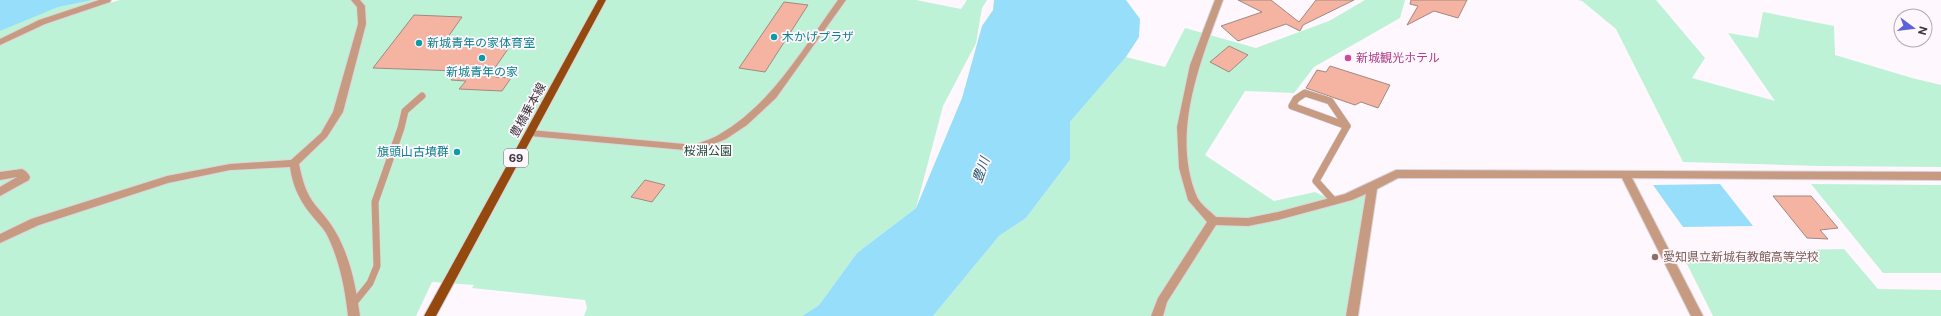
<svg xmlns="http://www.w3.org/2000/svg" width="1941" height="316" font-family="'Public Sans','Noto Sans JP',sans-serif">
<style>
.green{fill:#bef2d6}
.water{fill:#97defa}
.building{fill:#f5b3a1;stroke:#a08982}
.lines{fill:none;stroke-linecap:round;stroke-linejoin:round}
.lane-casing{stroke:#dcd4db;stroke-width:8}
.street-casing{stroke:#dcd4db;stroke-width:2}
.primary-casing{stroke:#dcd4db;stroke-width:2}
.lane{stroke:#c69b81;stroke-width:7}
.street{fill:#c69b81;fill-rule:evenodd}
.primary{fill:#94490e;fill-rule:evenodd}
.culture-dot{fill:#0f9aa8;stroke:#fff7fe;stroke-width:1.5}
.hotel-dot{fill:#d1479c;stroke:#fff7fe;stroke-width:1.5}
.education-dot{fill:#8d6e63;stroke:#fff7fe;stroke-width:1.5}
.labels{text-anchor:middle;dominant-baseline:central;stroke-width:3.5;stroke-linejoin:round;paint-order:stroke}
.shield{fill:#fff7fe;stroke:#777077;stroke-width:1}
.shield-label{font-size:11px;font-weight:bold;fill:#3d363d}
.culture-label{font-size:12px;fill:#0d838f;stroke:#fff7fe;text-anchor:start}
.hotel-label{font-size:12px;fill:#b23c85;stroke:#fff7fe;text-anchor:start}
.street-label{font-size:12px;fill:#3d363d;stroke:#fff7fe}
.park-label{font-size:12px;fill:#1b4c35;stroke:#fff7fe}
.education-label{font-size:12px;fill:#785e54;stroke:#fff7fe;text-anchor:start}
.water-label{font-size:13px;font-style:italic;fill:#20596d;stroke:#fff7fe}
</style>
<rect width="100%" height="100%" fill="#fff7fe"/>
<path class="green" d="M0,0H102L60,13L68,15L120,0H916L961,9L967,0H987L982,8L976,43L943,106L916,208L857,253L819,305L802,316H584L587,308L585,300L472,288L474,285L432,282L416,316H0Z
M1365,0H1405L1400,18L1314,67L1294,93L1245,91L1205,155L1274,201L1315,192L1334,201L1368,193L1346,316H933L999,236L1026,218L1070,160V122L1126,57L1165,67L1185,28L1256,48L1329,21Z
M1578,0H1656L1705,58L1692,78L1775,101L1728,33L1758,38L1763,12L1834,26L1835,55L1912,78L1941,85V167L1819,166L1683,162L1616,29L1582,1Z
M1811,184L1941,185V273H1883Z
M1844,249L1878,289L1941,290V316H1713L1681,252Z"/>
<path class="water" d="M0,0H92L58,7L0,31Z
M994,0H1126L1140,19L1139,37L1126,57L1070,122V160L1026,218L999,236L933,316H802L819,305L857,253L916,208L962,98L982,26L993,10Z
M1720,184L1753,226L1683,227L1653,185Z"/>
<path class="building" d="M1238,0H1271L1299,22L1316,0H1354L1303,25L1300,31L1286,24L1238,41L1221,26L1262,12Z
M1411,0H1467L1458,18L1434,11L1407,25L1418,6L1410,4Z
M784,2L808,5L765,72L739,68Z
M414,15L462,17L443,44L489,46L495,38L515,39L492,72H500L496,77L511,78L502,91L459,89L466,81L451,80L458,71L373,68Z
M1229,46L1248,55L1229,72L1210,62Z
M1330,66L1390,85L1378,108L1361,102L1355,105L1306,88L1317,70L1326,72Z
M645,180L665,185L652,202L631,197Z
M1773,196H1811L1838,228L1820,230L1828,239L1807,238Z"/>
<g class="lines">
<defs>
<path id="lane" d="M1305,93L1330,101L1347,126L1292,106L1296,99Z
M1334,201L1316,181L1347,126
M353,304L370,283L377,266L375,202L401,128L405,111L422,96"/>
<path id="street" d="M99,0H111L110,2L45,24L0,45V39L39,20Z
M351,0H360L365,6L366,24L343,112L327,137L299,164C302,179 306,194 316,206C323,214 330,222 335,231C350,256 356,287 360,316H348C345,288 339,258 326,233C321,225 314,219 309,212C298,198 292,183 290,167L230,170L168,183L39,225L0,243V234L31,219L167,176L230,164L291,160L321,133L333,112L358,24L357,7Z
M838,0H846L776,98L747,125L726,139L696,151L530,136L525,133L530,130L695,145C703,141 713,139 720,134C771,105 804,47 838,0Z
M1215,0H1223C1201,60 1170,133 1197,197C1200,204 1210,211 1216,217L1248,218L1278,212L1345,194L1396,170L1941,172V180L1632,178L1703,316H1691L1622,178H1398L1377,189L1358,316H1346L1366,194L1352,200L1278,220L1248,226L1216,225L1167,302L1163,316H1151L1158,298L1207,222L1188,200L1179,168L1177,127L1190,65Z
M22,169C26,171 28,173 30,177L29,180L0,196V187L17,177L0,180V172Z"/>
<path id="primary" d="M598,0H606L436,316H424Z"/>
</defs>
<use href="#lane" class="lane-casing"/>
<use href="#street" class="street-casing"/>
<use href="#primary" class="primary-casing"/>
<use href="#lane" class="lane"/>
<use href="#street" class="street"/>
<use href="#primary" class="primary"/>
</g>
<g class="culture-dot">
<circle cx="774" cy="37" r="4"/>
<circle cx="419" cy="43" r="4"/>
<circle cx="482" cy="58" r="4"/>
<circle cx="457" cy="152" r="4"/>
</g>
<circle class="hotel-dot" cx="1348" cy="58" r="4"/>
<circle class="education-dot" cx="1655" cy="257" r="4"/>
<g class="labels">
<rect class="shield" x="504" y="149" width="24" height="18" rx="3"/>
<g class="shield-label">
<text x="516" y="158">69</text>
</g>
<g class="culture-label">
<text x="782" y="37">木かげプラザ</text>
<text x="427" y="43">新城青年の家体育室</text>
<text x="482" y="72" text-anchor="middle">新城青年の家</text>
<text x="449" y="152" text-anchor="end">旗頭山古墳群</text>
</g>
<g class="hotel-label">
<text x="1356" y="58">新城観光ホテル</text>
</g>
<g class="street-label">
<text transform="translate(528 110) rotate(-61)">豊橋乗本線</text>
</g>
<g class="park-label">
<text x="708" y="151">桜淵公園</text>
</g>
<g class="education-label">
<text x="1663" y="257">愛知県立新城有教館高等学校</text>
</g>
<g class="water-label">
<text transform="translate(981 170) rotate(-71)">豊川</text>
</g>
</g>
<g transform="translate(1913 28) rotate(105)"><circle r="19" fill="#fff7fe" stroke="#b1aab1"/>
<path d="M0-3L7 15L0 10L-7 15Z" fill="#5b63db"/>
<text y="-6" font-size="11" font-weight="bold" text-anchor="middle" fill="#3d363d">N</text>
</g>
</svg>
